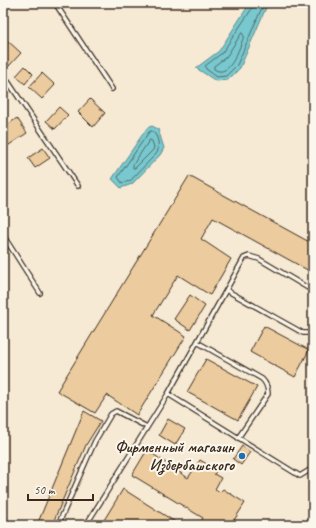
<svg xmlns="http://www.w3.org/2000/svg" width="316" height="528" font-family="Caveat,sans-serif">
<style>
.water{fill:#77c8cf;stroke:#5f8988}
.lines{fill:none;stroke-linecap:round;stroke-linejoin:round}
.shore{stroke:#536965;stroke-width:1}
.building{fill:#eccc9e;stroke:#3b2a1e}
.lane-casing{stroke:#3b2a1e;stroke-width:6}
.lane{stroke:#fbf7ec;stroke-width:3.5}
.poi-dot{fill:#1f6fb2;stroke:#fbf7ec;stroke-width:1.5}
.labels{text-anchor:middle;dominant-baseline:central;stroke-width:4;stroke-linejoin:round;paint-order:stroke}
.poi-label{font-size:16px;font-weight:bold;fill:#3b2a1e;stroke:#fbf7ec;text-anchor:end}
</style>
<rect width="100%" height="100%" fill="#f6ead5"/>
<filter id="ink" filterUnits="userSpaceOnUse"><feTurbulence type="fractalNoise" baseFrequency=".025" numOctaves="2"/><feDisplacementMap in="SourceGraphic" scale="8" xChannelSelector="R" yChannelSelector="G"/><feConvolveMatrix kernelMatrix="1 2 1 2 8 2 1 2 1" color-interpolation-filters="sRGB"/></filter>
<g filter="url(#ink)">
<path class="water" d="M250,3H268L240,68L228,80L216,81L196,68L219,51Z
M152,126L158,129L164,148L160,155L132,184L121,188L112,179L147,128Z"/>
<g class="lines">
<path class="shore" d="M253,3V7L222,53L205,66L206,69L217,77L226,76L237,65L264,3
M242,33L244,36C240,46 230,80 214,69V66L226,57Z
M152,131C158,135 160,146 157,153L130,181L122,183L118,177L149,132Z
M150,140L152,141L154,147L153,150L135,168H133V165Z"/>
</g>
<path class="building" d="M9,42L21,53L9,66L3,60V49Z
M25,66L33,74L25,84L16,76Z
M42,73L55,85L42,99L29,87Z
M90,99L105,113L93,127L78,112Z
M59,107L68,115L55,129L46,121Z
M17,118L27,133L6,147L3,143V128Z
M43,148L50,158L35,168L28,158Z
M189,176L313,244V273L213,218L201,239L231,259L210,295L178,275L153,315L186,336L137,415L107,395L95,413L57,391Z
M190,295L205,306L190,330L174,319Z
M264,326L309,350L295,377L250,352Z
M206,359L257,387L238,420L187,392Z
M84,411L101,421L86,445L52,525H37Z
M168,419L185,429L175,445L159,435Z
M242,446L250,452L241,465L233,459Z
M147,450L188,478L200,460L217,470L214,474L221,478L215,489L220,492L223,489L245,503L231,525H199L203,518L132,475Z
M123,489L180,525H101Z"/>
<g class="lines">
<defs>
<path id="lane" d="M55,3L112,89
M3,74L78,186
M3,235L40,293
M226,290L303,333H310L313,329
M197,342L262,379C266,383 268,387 268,394L238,438
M168,394L244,258L249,256L259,259L313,291
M58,525L95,441L111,414L116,411L147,427
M86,525L168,394L300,476L313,468"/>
</defs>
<use href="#lane" class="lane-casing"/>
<use href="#lane" class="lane"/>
</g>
</g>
<circle class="poi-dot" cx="242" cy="456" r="4"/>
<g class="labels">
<g class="poi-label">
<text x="234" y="447">Фирменный магазин<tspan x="234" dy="18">Избербашского</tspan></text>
</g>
</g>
<rect width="316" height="528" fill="none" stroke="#fbf7ec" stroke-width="16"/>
<rect x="8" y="8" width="300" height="512" fill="none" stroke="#3b2a1e" stroke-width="1.5" filter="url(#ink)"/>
<path d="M28 494v6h65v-6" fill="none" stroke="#3b2a1e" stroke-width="2"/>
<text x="34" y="494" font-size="12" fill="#3b2a1e" stroke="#fbf7ec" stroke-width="3" paint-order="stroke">50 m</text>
</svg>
